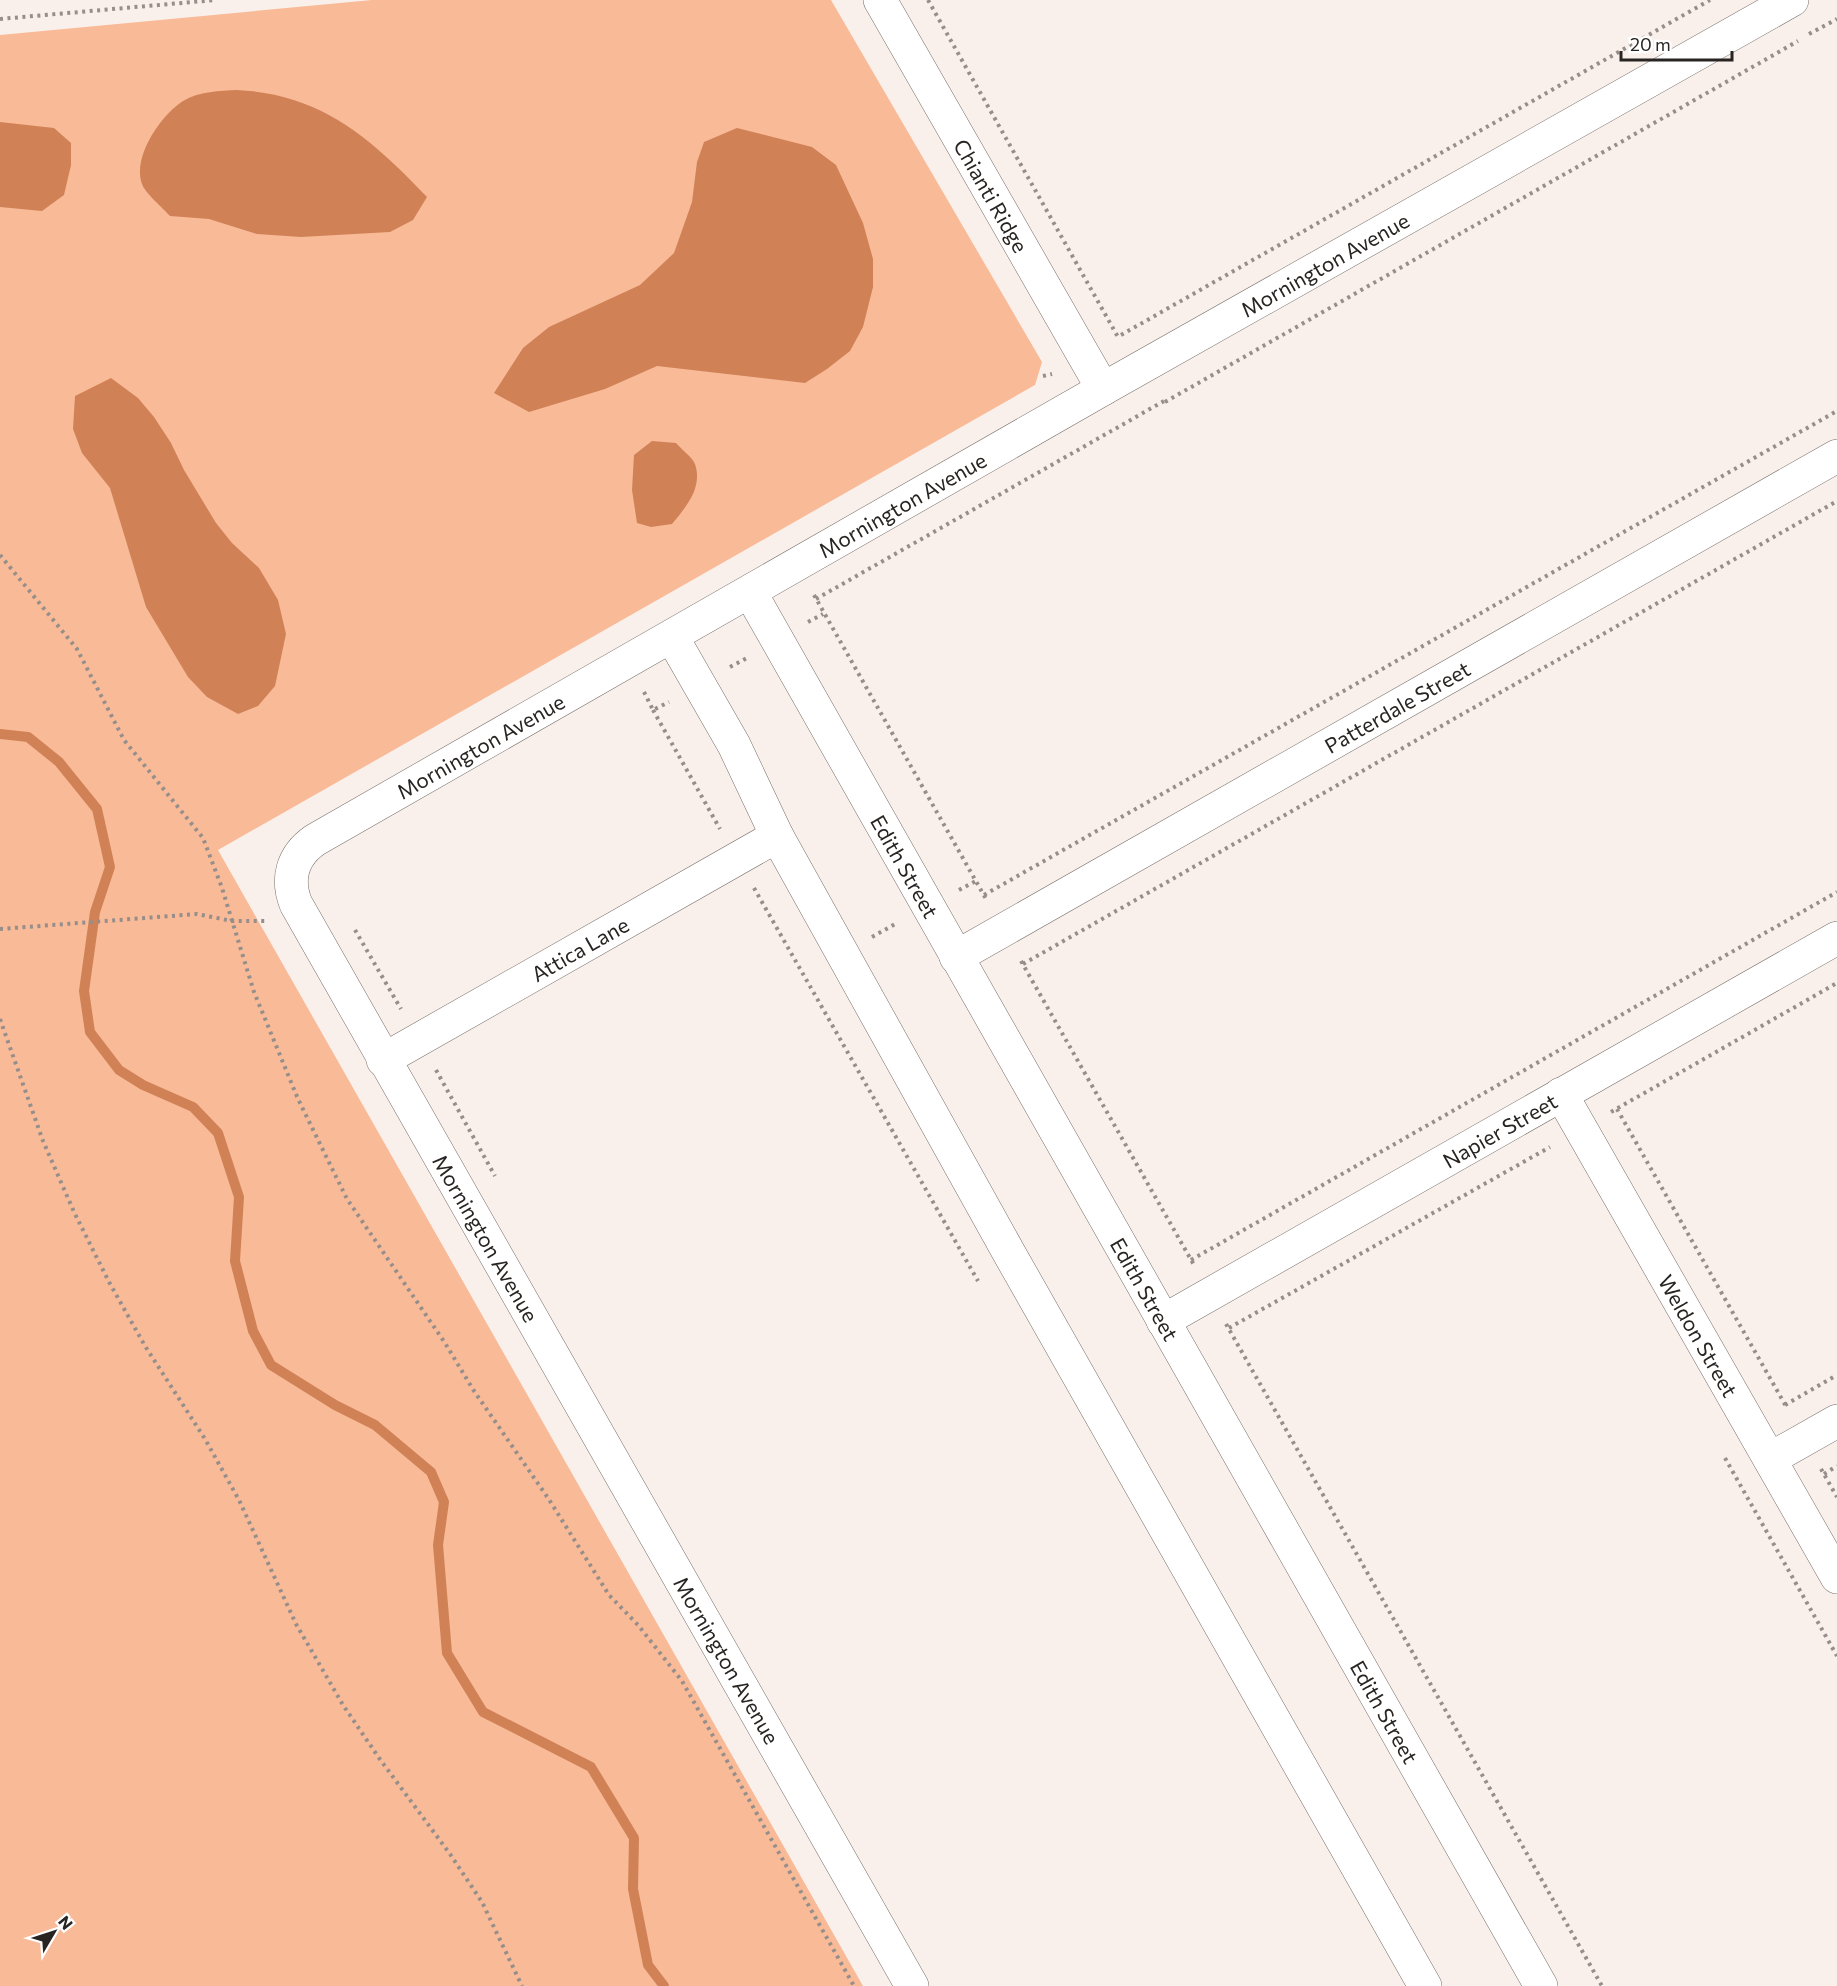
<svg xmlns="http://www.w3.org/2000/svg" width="1837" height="1986" font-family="Commissioner,sans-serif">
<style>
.green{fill:#f9ba98}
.water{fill:#d08256}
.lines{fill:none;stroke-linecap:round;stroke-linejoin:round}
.stream{stroke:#d08256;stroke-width:10}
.minor-casing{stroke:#78706c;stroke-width:34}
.path{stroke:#958e8b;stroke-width:4;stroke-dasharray:3 4.5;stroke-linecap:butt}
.minor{stroke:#fff;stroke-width:33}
.labels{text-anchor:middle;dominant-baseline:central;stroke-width:5;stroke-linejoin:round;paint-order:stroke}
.street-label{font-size:21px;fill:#272422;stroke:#fff}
</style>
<rect width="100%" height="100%" fill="#faf0eb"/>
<path class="green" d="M372,0H831L1042,362L1035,385L218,850L863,1986H0V35Z"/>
<path class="water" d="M237,90C302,93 348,120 394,164C406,175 416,186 427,197L413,220L390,232L301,237L257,234L209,219L170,216C163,208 145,193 142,184C132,157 161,115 183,101C199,91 220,91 237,90Z
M0,122L54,128L71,143V165L64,195L42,211L0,207Z
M737,128L812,147L836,165L863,223L873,259V287L863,327L850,351L827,369L805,383L657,366L605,389L529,412L494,393L523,348L549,327L640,285L674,253L692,202L697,162L704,142Z
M111,378L138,398L154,417L171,443L184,470L216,523L232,543L259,568L278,600L286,634L275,686L258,706L238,714L207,697L188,677L146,607L110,488L82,453L73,429L75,396Z
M652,441L676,443C681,449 692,457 695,464C703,488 686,507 672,524L651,527L637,523L632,490L634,455Z"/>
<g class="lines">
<path class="stream" d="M0,734L28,737L59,762L97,809L110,867L95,912L84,991L90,1032L119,1070L143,1085L193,1107L218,1133L239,1197L235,1261L253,1331L271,1365L335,1405L375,1425L431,1472L444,1502L438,1545L447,1653L483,1712L591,1767L634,1838L633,1889L648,1965L664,1986"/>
<defs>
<g id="minor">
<path id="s1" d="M880,0L1103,389"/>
<path id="s2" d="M750,592L1541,1986"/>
<path d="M672,637L734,745L777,836L1009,1253L1425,1986"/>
<path id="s3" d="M956,957L1837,456"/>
<path id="s4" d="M383,1060L777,836"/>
<path id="s5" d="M1561,1094L1837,1577"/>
<path id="s6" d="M1163,1321L1837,938"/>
<path d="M1770,1459L1837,1421"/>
<path id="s7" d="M912,1986L296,904C286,879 292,856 315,840L1103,389L1792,0"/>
</g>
</defs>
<use href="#minor" class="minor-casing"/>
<path class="path" d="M928,0L1118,337
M0,19L215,0
M1809,34L1837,19
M1121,335L1710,0
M1043,376L1052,374
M1165,402L1798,41
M0,555L77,649L124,740L203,838L222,888L254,992L298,1099L347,1199L445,1343L474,1391L548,1498L609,1595L638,1625L682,1681L854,1986
M814,595L986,899
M816,599L1164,401
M808,622L823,614
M730,667L747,658
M644,692L653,710L669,702
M653,710L720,829
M754,888L978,1281
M959,890L976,881
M984,895L1837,411
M0,929L197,914L232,921H266
M355,930L401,1009
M872,937L897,923
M1021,961L1194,1265
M1023,964L1837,501
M0,1019L43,1141L74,1212L109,1282L145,1346L205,1439L239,1500L296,1624L343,1705L379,1758L450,1854L482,1902L522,1986
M436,1070L495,1176
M1617,1109L1787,1408
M1611,1112L1837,983
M1191,1260L1837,892
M1226,1324L1602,1986
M1229,1328L1550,1147
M1785,1405L1837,1375
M1725,1458L1837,1656
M1821,1469L1837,1497
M1824,1474L1837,1466"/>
<use href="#minor" class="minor"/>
</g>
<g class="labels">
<g class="street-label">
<text stroke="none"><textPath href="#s1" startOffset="225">Chianti Ridge</textPath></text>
<text stroke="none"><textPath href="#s7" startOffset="2480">Mornington Avenue</textPath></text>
<text stroke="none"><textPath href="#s7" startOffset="1994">Mornington Avenue</textPath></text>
<text stroke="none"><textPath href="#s3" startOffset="507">Patterdale Street</textPath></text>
<text stroke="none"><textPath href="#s7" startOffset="1508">Mornington Avenue</textPath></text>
<text stroke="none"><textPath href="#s2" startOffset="315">Edith Street</textPath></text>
<text stroke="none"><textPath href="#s4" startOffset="226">Attica Lane</textPath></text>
<text stroke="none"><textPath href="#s6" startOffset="387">Napier Street</textPath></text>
<text transform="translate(486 1238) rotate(60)">Mornington Avenue</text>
<text stroke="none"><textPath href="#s2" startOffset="801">Edith Street</textPath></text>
<text stroke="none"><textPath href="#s5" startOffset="278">Weldon Street</textPath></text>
<text transform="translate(727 1660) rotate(60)">Mornington Avenue</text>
<text stroke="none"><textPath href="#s2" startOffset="1287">Edith Street</textPath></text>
</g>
</g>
<g transform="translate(54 1932) rotate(51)" stroke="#ffffff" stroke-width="4.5" paint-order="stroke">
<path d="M0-4.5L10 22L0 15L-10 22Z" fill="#272422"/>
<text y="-9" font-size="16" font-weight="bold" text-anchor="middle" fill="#272422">N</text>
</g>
<path d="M1621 51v9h111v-9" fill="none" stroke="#272422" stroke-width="3"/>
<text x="1630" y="51" font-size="18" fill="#272422" stroke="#ffffff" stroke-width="4.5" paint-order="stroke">20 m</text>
</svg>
